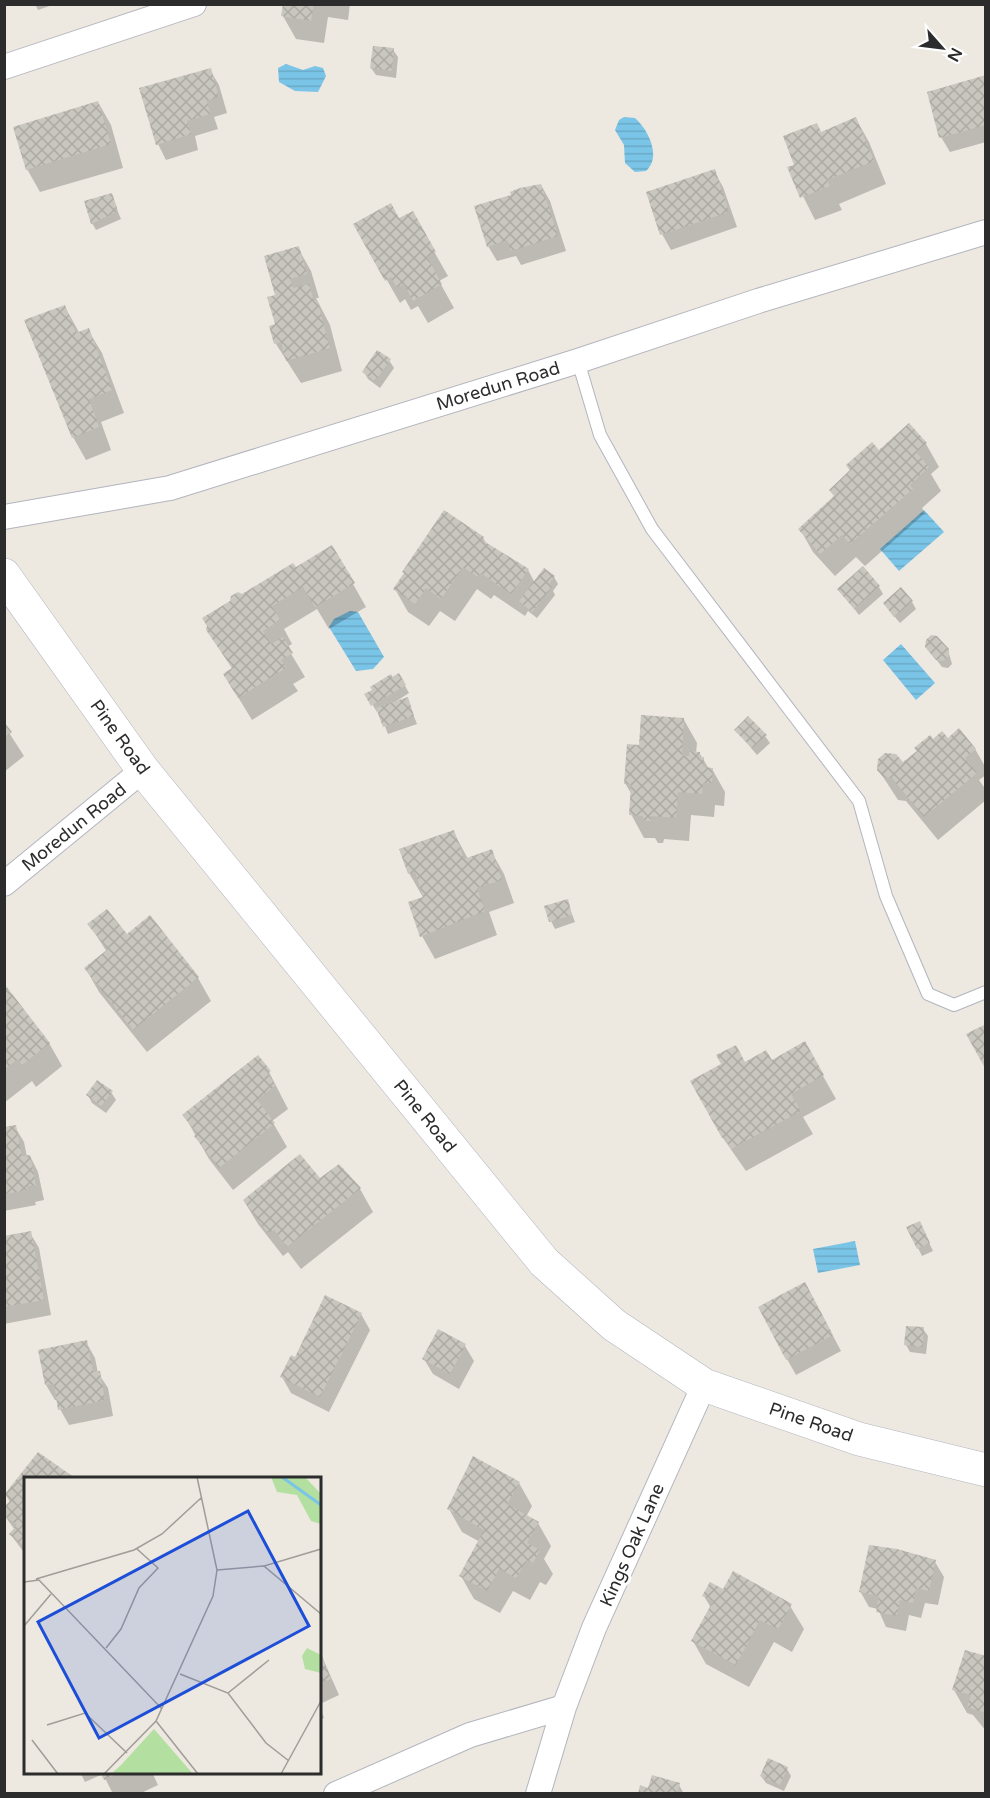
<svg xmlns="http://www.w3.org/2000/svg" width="990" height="1798" font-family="'Varela Round',sans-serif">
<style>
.water{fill:url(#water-rules)}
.shadow{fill:#0003}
.building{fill:url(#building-cross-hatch)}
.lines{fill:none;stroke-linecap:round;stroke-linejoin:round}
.lane-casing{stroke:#b3b5bf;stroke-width:14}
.street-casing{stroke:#b3b5bf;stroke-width:26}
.secondary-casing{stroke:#b3b5bf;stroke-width:34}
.lane{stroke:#fff;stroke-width:12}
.street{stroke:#fff;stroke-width:24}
.secondary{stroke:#fff;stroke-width:33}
.labels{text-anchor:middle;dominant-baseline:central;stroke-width:6;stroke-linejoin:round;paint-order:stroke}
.street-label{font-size:18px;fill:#2c2c2c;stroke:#fff}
.inset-river{fill:none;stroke:#7ac5e7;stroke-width:3}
.inset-road{fill:none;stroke:#a09d98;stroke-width:1.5}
.view{fill:#1d4ed8;fill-opacity:0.15;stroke:#1d4ed8;stroke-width:3}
.inset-edge{fill:none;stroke:#2c2c2c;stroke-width:3}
</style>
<defs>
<pattern id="water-rules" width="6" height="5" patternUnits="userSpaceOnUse" patternTransform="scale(1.5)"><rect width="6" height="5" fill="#7ac5e7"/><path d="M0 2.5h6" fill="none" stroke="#6aa9c6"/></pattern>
<pattern id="building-cross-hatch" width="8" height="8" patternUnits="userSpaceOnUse" patternTransform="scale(1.5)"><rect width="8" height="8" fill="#c9c6be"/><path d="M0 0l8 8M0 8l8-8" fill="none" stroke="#adaaa3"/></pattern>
</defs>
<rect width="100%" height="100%" fill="#ede8e0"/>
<path class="water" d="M286,64L303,70L315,66L323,68L326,76L318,92L295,91L279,82L278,68Z
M624,117L635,118C648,129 662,157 646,171L635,172L625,163L624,145L615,130L619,120Z
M924,510L944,532L899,571L880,549Z
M350,611L358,612L384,657L373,669L356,671L329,627L334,619Z
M901,644L935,683L916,700L883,660Z
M855,1241L860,1265L818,1273L813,1249Z"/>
<path class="shadow" d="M35,4H55L38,10Z
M285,4H350L348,20L328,17L324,43L296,39L283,16Z
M393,50L398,57L396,78L376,75L371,68Z
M210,70L219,85L227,113L214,117L218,129L195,136L198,150L166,160L158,144Z
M986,77V142L950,152L941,137Z
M98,102L111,125L123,168L40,192L27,169Z
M856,119L869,142L886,184L839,204L842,210L815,220L789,168L796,165L822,133Z
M714,171L723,187L737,227L671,250L662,234L648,193Z
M541,185L550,201L566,251L521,265L516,256L497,261L488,246Z
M111,195L121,219L96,230L92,223Z
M412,213L448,276L439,281L454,308L428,323L418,306L411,310L405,299L400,303L355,224L399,220Z
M298,248L311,271L319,298H316L330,325L342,371L301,383L276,344L271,327L277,325V296Z
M65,307L80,334L88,330L102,353L124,413L101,422L111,450L86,460L73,437Z
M389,360L394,368L380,388L368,379L364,372Z
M926,444L939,467L931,474L941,491L922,508L925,513L865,566L856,557L835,576L813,552L800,529L835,497L831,490L851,472L847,466L879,452Z
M445,512L483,538L487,544L528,570L535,583L554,577L558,584L553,591L555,595L537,618L528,611L525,616L494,595L491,599L477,589L455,621L440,611L429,626L408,612L395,589Z
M295,569L353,584L366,607L329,629L317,609L284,629L292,644L287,647L305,677L293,684L298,691L252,720L238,697L233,670L208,629L242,595Z
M879,587L883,594L859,615L839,589Z
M912,602L916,609L900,623L889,610Z
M926,646L948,650L952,664L948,668L942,667Z
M399,675L409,693L395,702L407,699L417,724L388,734L379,711L377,712L366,694Z
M684,720L697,743L696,753L700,754L709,769H712L725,792L724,806L715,805L714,817L691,815L689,841L664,839L663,843H658L655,838H644L631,814L632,795L625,783L640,747Z
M4,725L24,756L4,772Z
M736,730L765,736L770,743L757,755Z
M948,740L975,749L986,768V775L979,780L986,790V800L938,840L906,801L898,800L878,769L903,764L933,741Z
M453,831L468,859L491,851L504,874L514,903L489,912L497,935L435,959L422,936L410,903L424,899L409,873Z
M567,901L575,922L555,929L551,921Z
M89,924L126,936L198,978L211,1001L147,1052L99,992L86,969L107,952Z
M6,988L49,1043L62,1066L36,1087L32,1081L4,1103Z
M805,1044L836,1099L803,1117L813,1134L746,1171L723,1138L745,1064L771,1062Z
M269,1072L288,1109L272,1121L287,1147L233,1190L209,1159L184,1115Z
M111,1092L116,1100L106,1113L92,1103L88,1095Z
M15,1127L24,1142L27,1157L30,1156L38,1172L44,1200L35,1202L36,1205L4,1211V1129Z
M339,1166L360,1189L373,1212L301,1269L288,1252L283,1256L258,1224L244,1201L319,1180Z
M908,1228L923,1230L933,1251L922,1256Z
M30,1233L39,1248L51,1315L4,1324V1238Z
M814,1300L841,1351L796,1375L787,1359Z
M361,1314L370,1330L329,1412L291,1393L282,1377L295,1359Z
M923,1329L928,1336L926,1354L910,1352L906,1345Z
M438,1331L465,1346L474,1361L459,1389L433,1374L424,1359Z
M86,1342L95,1358L98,1373L108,1388L113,1416L69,1425L60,1409L58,1400H55L46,1385Z
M39,1455L72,1478H26V1555L11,1535L15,1530L4,1515V1509L10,1502L6,1495Z
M519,1483L532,1506L526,1517L538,1523L551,1546L544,1559L553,1574L546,1585L540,1582L530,1600L513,1591L500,1613L474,1599L461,1576L480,1542L462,1532L449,1509Z
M935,1562L944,1577L938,1605L925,1603L921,1618L909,1615L906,1631L886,1627L878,1609L869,1607L860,1591Z
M724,1591L790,1606L804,1629L792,1652L774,1642L749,1687L706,1664L693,1641L711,1608L704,1596Z
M320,1652L339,1695L320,1704Z
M986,1657V1731L973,1715L967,1713L954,1690Z
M320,1707L324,1718L320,1720Z
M787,1769L791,1776L784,1791L766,1783L761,1776Z
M80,1772H152L158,1785L139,1794H113L103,1774L85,1782Z
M679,1785L684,1794H639L649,1790Z"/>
<path class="building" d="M283,4H314L311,21L281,16Z
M373,46L394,48L392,71L370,68Z
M211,68L219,97L207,101L210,114L187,121L191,134L156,145L139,88Z
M986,75V125L939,138L927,92Z
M98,101L111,144L26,170L13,127Z
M856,117L874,161L827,180L830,186L800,198L787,167L794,165L783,136L817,123L821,132Z
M715,169L729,212L660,235L646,192Z
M541,184L558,236L511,251L507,240L487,247L474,206L511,195L510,192L520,188Z
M112,193L118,211L91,224L84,201Z
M391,203L399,218L413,211L436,252L427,257L442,284L413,301L404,284L397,288L391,277L385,281L353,224Z
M299,246L307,274L290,279L293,288L309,284L314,301L317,300L330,348L286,361L281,342L274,344L269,326L275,324L267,297L275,295L264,256Z
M65,305L76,333L89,328L112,390L89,399L99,427L72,438L24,320Z
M377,350L391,359L375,381L362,372Z
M909,423L927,443L916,452L929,467L910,485L913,489L850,544L842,535L820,554L798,529L834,496L829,490L850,470L846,465L872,442L879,450Z
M444,510L484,537L482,540L529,569L511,594L481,573L478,577L463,567L441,599L426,588L415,604L393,589L404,573L402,572Z
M332,545L355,583L315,607L303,587L272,606L280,620L263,631L271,644L283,637L293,653L281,660L286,668L238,698L223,674L232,668L206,630L207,626L202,618L230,601L231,596L238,592L242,594L293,563L296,567Z
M863,566L880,586L854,609L837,589Z
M544,568L555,576L549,584L552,587L532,612L519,601Z
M901,587L913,601L894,617L883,603Z
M931,635L937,636L949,649V656L943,661L936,660L925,647L926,640Z
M399,673L406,685L371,706L364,694L372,690L370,687L391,674L392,677Z
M408,697L414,716L383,727L376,708Z
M641,715L684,718L682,756H689V751L700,752V757H704L703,767L713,768L712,783H703L702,794L678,792L676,818L651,816V821L643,820V816L629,815L631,784H624L627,744L639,745Z
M748,716L767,735L752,748L734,730Z
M4,722L12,732L4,738Z
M959,728L976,749L965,758L977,773L924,817L892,778L883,777L877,770L878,759L885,753L896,754L903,762L917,751L914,748L930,735L933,739L942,731L948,738Z
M454,830L464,859L492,849L502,880L477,888L485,911L420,937L408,902L423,897L415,872L408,874L399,849Z
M568,899L572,915L549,922L544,906Z
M107,909L127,934L150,915L199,977L133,1030L84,968L108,949L87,924Z
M6,986L50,1043L22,1065L18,1059L4,1070Z
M986,1024V1070L966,1034Z
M805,1041L824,1075L791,1094L801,1111L731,1149L725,1137L722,1138L690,1081L721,1064L716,1055L736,1045L745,1062L766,1050L772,1060Z
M258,1055L271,1071L267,1074L276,1085L257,1100L275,1123L219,1168L194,1136L197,1133L182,1115Z
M97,1080L113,1091L101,1106L86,1095Z
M16,1125L22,1156L30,1155L36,1185L27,1186L28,1190L4,1194V1127Z
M300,1154L320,1178L339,1164L361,1188L287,1247L274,1230L268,1233L243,1200Z
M920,1221L930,1243L917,1249L906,1227Z
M31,1231L44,1300L4,1307V1236Z
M805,1282L833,1335L786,1360L758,1307Z
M325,1295L362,1313L320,1397L280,1377L291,1355L295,1357Z
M906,1326L924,1327L923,1347L904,1345Z
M438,1329L466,1344L450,1374L422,1359Z
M87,1340L93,1372L100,1371L105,1400L58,1410L54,1384L45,1385L38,1350Z
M38,1452L75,1478H26V1541L22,1545L9,1534L17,1525L4,1515V1507L11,1500L4,1495Z
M473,1456L520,1482L507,1504L539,1522L527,1543L540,1550L533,1563L527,1560L516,1578L499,1569L487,1591L459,1576L484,1530L447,1509Z
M869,1545L897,1549L936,1560L929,1591L916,1588L913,1603L900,1600L897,1616L876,1612L879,1596L859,1592Z
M733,1571L792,1604L778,1629L760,1620L736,1665L691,1641L713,1601L702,1596L710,1582L723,1589Z
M965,1650L986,1656V1713L967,1707L971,1695L952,1690Z
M320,1651L331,1679L320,1684Z
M768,1758L788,1767L780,1785L760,1776Z
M100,1772H121L104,1780Z
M652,1775L680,1783L677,1794H638L640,1785L648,1788Z"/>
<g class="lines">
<defs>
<path id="lane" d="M578,361L600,435L652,529L859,801L886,896L928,994L954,1005L986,992"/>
<path id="street" d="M4,67L194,4
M4,517L170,488L578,361L758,301L986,232
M4,884L143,770
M564,1707L594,1628L704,1385
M336,1794L470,1735L564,1707L538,1794"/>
<path id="secondary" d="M4,575L143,770L544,1262L614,1325L704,1385L859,1439L986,1470"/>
</defs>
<use href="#lane" class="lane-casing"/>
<use href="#street" class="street-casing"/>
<use href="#secondary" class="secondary-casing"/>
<use href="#lane" class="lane"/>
<use href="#street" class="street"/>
<use href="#secondary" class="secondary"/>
</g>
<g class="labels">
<g class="street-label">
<text transform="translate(498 386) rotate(-17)">Moredun Road</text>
<text transform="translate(120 737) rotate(54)">Pine Road</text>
<text transform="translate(74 827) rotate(-39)">Moredun Road</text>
<text transform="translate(425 1116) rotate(51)">Pine Road</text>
<text transform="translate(811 1422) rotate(19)">Pine Road</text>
<text transform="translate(632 1545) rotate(-66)">Kings Oak Lane</text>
</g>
</g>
<g transform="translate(24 1477)">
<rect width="297" height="297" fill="#ede8e0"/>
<path d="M247,0H281L297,17V47L287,44L273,18L253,15ZM283,171L297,178V196L281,192L278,179Z" fill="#b3e0a0"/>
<path d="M130,252L169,297H87L97,288Z" fill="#b3e0a0"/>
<path class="inset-river" d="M258,0L297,28"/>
<path class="inset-road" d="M297,72L240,89L297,137M193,93L240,89M12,102L110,73L138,57L177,21M0,105L15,103L138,232M0,149L27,117M82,171L97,152L115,111L134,91L113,72M156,197L204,216L242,266L265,284M204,216L245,183M132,244L174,297M23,248L61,236L103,276M8,263L34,297M80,297L132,244L189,119L193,93L173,0M257,297L297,224"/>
<path class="view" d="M224,34L285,149L75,261L14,145Z"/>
<rect width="297" height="297" class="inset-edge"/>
</g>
<rect width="990" height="1798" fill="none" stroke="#2c2c2c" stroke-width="12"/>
<g transform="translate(942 48) rotate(118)" stroke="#ffffff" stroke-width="4.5" paint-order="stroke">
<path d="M0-4.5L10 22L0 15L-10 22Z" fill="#2c2c2c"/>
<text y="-9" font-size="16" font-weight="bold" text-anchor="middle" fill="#2c2c2c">N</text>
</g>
</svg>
